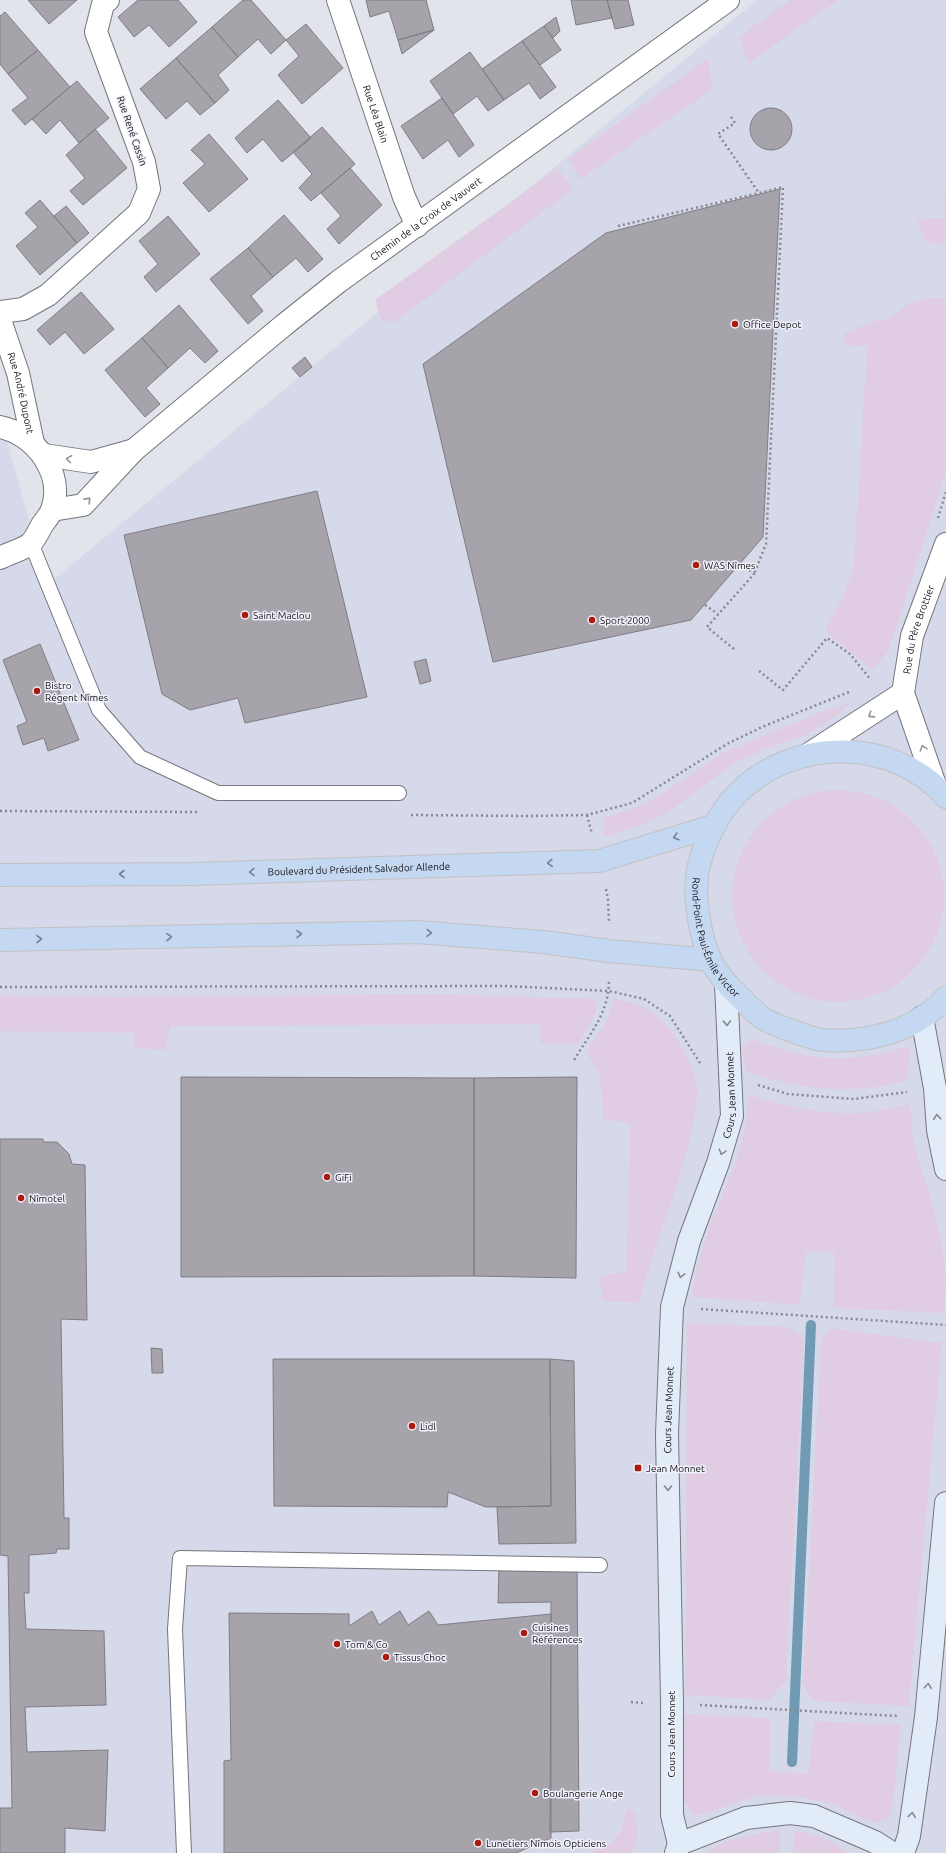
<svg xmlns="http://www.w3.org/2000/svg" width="946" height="1853" font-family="Ubuntu,sans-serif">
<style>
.built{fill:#d6d9e9}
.green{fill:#e1cde3}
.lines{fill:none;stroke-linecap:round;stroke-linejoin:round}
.stream{stroke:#719bb3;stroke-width:10}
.building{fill:#a6a3ab;stroke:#7f7c84}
.lane-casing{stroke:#74757d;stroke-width:16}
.street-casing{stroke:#74757d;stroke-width:24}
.secondary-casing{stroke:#74757d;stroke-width:24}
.primary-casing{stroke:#c2c2c2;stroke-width:24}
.path{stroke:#88898f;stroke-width:2.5;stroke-dasharray:2 3;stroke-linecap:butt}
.lane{stroke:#fff;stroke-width:14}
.street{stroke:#fff;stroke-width:22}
.secondary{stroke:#e2ecf9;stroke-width:22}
.primary{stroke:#c5d8f2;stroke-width:22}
.oneway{stroke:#959596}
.oneway2{stroke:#757f8f}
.oneway3{stroke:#858a93}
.poi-dot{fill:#ab1a0d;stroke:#f0f1fa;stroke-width:1.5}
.labels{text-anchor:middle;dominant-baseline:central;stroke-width:3;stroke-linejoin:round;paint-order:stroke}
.street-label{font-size:10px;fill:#131316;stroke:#f0f1fa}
.poi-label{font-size:10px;fill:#131316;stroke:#f0f1fa;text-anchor:start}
</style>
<rect width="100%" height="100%" fill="#e2e4ec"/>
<path class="built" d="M757,0H946V1853H0V416L47,585Z"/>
<path class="green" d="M790,0H838L749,63L739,37Z
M708,58L713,89L581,179L568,159Z
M558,168L573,190L393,323L381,319L375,300Z
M946,173V244L925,242L917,219L943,218Z
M940,297L946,300V472L894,634L887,652L873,670L824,630C838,608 849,587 854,561L867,346L844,345L845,333L875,321L890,318L907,305L920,300Z
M852,702L830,721L803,736L770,747L733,764L669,812L639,826L604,837L603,818L647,803L725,752L808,717Z
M732 896a106 106 0 1 1 212 0a106 106 0 1 1-212 0Z
M435,994L597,999L596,1014L577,1045L541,1043L539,1024L170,1026L166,1050L134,1048L135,1033L0,1031V995L110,997Z
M614,998C625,1001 636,1003 646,1008C671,1023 698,1065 697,1095C697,1112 692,1129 688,1146C675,1199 652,1249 640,1303L603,1301L599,1276L626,1272L630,1123L603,1119L600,1075L586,1052L606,1022Z
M753,1040C782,1050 814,1060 844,1058C866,1057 888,1051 910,1047L908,1080C895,1083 881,1087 868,1088C824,1092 788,1085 746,1072L742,1049L746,1043Z
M748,1095C788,1106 828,1117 870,1112C883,1110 897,1107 910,1104L914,1145L933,1204L942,1244L946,1277L944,1313L833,1308L834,1252H806L800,1305L692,1297L697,1266L712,1220L734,1166L745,1130Z
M687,1323L788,1327L804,1339L786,1681L769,1700L685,1695Z
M831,1328L942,1343L909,1706L813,1701L803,1685L821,1340Z
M683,1714L771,1718L770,1771L808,1774L814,1721L901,1725L892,1811L886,1820L875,1823L868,1821L834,1804L798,1797L760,1795L706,1813L695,1815L684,1802Z
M627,1808L635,1811C637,1825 640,1840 632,1853H593V1850C620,1843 621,1832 627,1808Z
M780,1829V1853H706L723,1842Z
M794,1831C817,1835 830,1839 848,1853H793Z"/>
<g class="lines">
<path class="stream" d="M792,1762L811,1325"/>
</g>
<path class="building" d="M28,0H77L49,24Z
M138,0H178L197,22L169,47L149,25L134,37L118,17Z
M243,0H251L286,40L271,54L258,39L238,57L212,27Z
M366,0H426L434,30L398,40L389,11L370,17Z
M571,0H607L612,18L576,25Z
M607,0H628L634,25L615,29Z
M5,12L38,50L8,74L0,64V16Z
M556,17L560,31L553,38L544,26Z
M306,24L343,68L302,104L278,75L299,56L286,40Z
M544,26L561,50L540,65L522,41Z
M212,27L238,57L218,75L229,90L215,103L176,58Z
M434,30L402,54L398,40Z
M522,41L556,87L540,99L529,83L504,100L482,69Z
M38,50L70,87L25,125L12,110L28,98L8,74Z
M470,52L504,100L488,111L477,96L453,114L430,81Z
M176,58L215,103L200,115L187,101L166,119L140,89Z
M77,81L109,118L79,143L60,120L46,134L32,119Z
M442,98L474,145L459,157L448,140L423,159L401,126Z
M278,100L311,138L282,162L263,139L247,153L235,138Z
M750 129a21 21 0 1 1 42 0a21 21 0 1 1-42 0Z
M322,127L355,164L311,201L299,188L312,174L293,152Z
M95,129L127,168L83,205L70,191L85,178L66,155Z
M209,134L248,179L209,212L183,183L205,164L191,150Z
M350,168L382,205L339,244L327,229L341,216L321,193Z
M780,189L763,537L691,620L493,662L423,364L606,233Z
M40,200L77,243L40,275L16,246L38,227L25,213Z
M66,206L89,233L77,243L54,216Z
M284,215L323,259L308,272L296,258L273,277L248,248Z
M168,216L200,254L156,292L144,277L158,264L139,241Z
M248,248L273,277L251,296L263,311L248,324L210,279Z
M81,292L114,329L84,354L65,332L50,345L37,330Z
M179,305L218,351L205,363L190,348L168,368L142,338Z
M142,338L168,368L146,388L160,404L145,417L105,370Z
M305,357L312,367L300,377L292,368Z
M317,491L367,697L245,723L238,698L190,710L162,694L124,535Z
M40,644L79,740L48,751L44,738L23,745L17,726L27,722L3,660Z
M426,659L431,681L420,684L414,662Z
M181,1077L474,1078V1276L181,1277Z
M577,1077L576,1278L474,1276V1078Z
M0,1139H43V1142H57L69,1154L72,1164L85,1165L87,1320L61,1319L64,1518H69V1549H57L56,1553L29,1555V1593H24L26,1629L104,1631L106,1705L25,1707L27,1752L108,1750L105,1831L65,1828V1853H0V1808H12L8,1556L0,1555Z
M151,1348L162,1349L163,1373H152Z
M273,1359H550L551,1506L486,1507L448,1492L447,1507L274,1506Z
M550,1359L574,1361L576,1543L499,1544L497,1507L551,1506Z
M499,1567L577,1568L579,1831L550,1832L551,1602L498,1603Z
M372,1611L379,1625L400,1611L408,1625L429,1611L438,1625L551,1614V1838L516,1853H224V1761L231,1760L229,1613L349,1614V1626Z"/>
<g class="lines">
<defs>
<path id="lane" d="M31,543L99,710L140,757L218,793H399
M184,1853L175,1629L180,1558L600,1565"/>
<g id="street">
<path id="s1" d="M338,0L404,197L417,226"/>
<path d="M0,312L23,309L48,295L139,213L149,189L144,162L96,32L103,4L108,0"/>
<path id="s2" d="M0,320L18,373L33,443"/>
<path d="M0,427C35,434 65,473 52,510C50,515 45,521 42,525C39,531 35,539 31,543C23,550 9,553 0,558"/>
<path d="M44,455L91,462L134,450"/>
<path id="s3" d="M52,510L83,505L134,450L284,325L338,282L728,0"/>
<path d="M809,754L903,693"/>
<path id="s4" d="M935,785L903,693L912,636L946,544"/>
</g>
<g id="secondary">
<path d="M922,1017L935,1088L938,1130L946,1169"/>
<path id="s5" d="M679,1844L672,1815V1703L667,1434L672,1307L689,1241L718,1163L732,1116L726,984"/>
<path d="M676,1853L679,1844L746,1818L790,1813L814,1816L875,1842L892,1853"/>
<path d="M903,1853L909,1836L926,1717L946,1503"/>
</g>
<g id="primary">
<path id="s6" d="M946,797C893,737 794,737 738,793C719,811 704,843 698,869C693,894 700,938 711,961C718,975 729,987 741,998C748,1005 756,1014 764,1019C774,1025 812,1039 823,1040C867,1043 916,1032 946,997"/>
<path id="s7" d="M0,875L192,874L599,861L713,826"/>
<path d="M0,940L417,932L544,942L609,951L711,960"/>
</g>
</defs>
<use href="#lane" class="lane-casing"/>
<use href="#street" class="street-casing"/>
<use href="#secondary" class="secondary-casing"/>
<use href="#primary" class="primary-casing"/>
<path class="path" d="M731,117L735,123L718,134L759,193L783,187L766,544L754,574
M618,226L759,193
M938,518L946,492
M705,605L718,614
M734,649L707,627L754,574L741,563
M759,671L783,690L827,638L850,654L871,680
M0,811L198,812
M411,815L527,816L587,815L632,803L727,744L762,727L849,692
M587,815L592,834
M606,889L608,900L609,922
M0,987L507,986L609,991L644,999L670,1016L700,1063
M574,1060C591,1032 609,1013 609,979
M758,1085L788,1094L854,1099L907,1092
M701,1309L946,1325
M631,1702L643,1703
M700,1705L897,1716"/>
<use href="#lane" class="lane"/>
<use href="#street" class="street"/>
<use href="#secondary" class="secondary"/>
<use href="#primary" class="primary"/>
</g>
<defs><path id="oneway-chevron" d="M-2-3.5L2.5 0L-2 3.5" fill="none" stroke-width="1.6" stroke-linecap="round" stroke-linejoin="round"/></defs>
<g class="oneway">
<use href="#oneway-chevron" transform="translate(69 459) rotate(-172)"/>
<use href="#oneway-chevron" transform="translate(88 500) rotate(-48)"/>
<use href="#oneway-chevron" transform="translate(871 715) rotate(147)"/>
<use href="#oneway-chevron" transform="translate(923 748) rotate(-108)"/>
</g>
<g class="oneway2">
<use href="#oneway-chevron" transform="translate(676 837) rotate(163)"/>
<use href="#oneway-chevron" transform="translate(550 863) rotate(178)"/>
<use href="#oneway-chevron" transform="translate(252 872) rotate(178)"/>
<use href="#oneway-chevron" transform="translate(122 874) rotate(180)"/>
<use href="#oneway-chevron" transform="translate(429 933) rotate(4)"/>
<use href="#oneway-chevron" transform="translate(299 934) rotate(-1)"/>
<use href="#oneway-chevron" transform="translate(169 937) rotate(-1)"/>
<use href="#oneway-chevron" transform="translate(39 939) rotate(-1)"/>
</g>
<g class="oneway3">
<use href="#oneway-chevron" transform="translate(727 1023) rotate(88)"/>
<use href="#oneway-chevron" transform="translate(937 1117) rotate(-95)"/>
<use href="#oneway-chevron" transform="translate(722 1152) rotate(107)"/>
<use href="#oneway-chevron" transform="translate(681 1275) rotate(104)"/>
<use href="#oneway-chevron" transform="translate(668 1488) rotate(89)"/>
<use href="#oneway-chevron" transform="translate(928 1686) rotate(-85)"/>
<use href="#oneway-chevron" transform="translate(912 1815) rotate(-82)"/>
</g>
<g class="poi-dot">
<circle cx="735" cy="324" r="4"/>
<circle cx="696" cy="565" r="4"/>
<circle cx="245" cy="615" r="4"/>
<circle cx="592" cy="620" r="4"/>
<circle cx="37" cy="691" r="4"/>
<circle cx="327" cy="1177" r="4"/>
<circle cx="21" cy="1198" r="4"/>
<circle cx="412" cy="1426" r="4"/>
<rect x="634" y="1464" width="8" height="8" rx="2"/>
<circle cx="524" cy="1633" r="4"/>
<circle cx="337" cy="1644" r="4"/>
<circle cx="386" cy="1657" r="4"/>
<circle cx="535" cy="1793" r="4"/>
<circle cx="478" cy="1843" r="4"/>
</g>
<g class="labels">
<g class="street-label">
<text stroke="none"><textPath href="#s1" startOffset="120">Rue Léa Blain</textPath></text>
<text transform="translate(132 131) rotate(71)">Rue René Cassin</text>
<text stroke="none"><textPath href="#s3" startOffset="479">Chemin de la Croix de Vauvert</textPath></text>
<text stroke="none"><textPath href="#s2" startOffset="76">Rue André Dupont</textPath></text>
<text stroke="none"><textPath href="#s4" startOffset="163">Rue du Père Brottier</textPath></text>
<text stroke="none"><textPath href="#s7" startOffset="359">Boulevard du Président Salvador Allende</textPath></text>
<text stroke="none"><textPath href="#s6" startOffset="392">Rond-Point Paul-Émile Victor</textPath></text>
<text stroke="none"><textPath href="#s5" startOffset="759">Cours Jean Monnet</textPath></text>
<text stroke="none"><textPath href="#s5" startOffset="435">Cours Jean Monnet</textPath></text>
<text transform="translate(671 1734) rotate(-90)">Cours Jean Monnet</text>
</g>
<g class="poi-label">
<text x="743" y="324">Office Depot</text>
<text x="704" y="565">WAS Nîmes</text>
<text x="253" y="615">Saint Maclou</text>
<text x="600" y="620">Sport 2000</text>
<text x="45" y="685">Bistro<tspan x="45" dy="12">Régent Nîmes</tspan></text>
<text x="335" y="1177">GiFi</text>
<text x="29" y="1198">Nîmotel</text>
<text x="420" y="1426">Lidl</text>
<text x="646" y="1468">Jean Monnet</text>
<text x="532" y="1627">Cuisines<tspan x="532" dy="12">Références</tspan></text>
<text x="345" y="1644">Tom &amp; Co</text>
<text x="394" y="1657">Tissus Choc</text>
<text x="543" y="1793">Boulangerie Ange</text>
<text x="486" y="1843">Lunetiers Nîmois Opticiens</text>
</g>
</g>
</svg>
